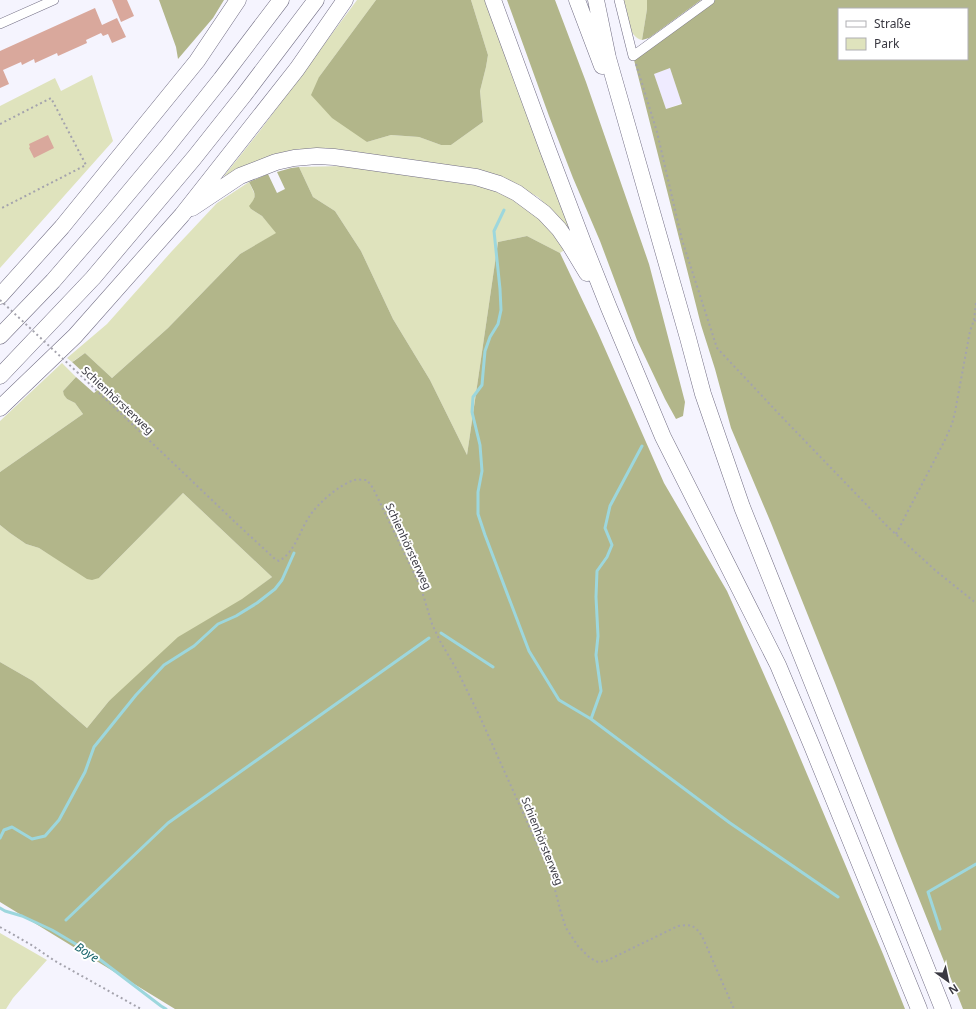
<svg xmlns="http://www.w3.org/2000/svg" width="976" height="1009" font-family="'Noto Sans',sans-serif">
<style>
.built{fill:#efebff}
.green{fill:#dfe3bd}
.forest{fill:#b2b68a;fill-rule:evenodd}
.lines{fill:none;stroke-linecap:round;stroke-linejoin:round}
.stream{stroke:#9dd7dd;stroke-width:3}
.building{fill:#d9a89c}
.minor-casing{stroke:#726e84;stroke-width:10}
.motorway-casing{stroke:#726e84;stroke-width:17}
.path{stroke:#a4a3ad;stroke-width:2;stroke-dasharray:2 3;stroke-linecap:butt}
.minor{stroke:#fff;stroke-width:9}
.motorway{stroke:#fff;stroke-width:16}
.path-bridge{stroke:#a4a3ad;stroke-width:2;stroke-dasharray:2 3;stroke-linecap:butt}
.labels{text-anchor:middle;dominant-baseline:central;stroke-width:4;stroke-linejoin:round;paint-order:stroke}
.street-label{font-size:11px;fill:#393841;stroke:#fff}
.water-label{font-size:12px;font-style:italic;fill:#15636a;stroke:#fff}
</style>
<rect width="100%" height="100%" fill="#f5f4fe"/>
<path class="built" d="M670,68L682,103L666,109L654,74Z"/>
<path class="green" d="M357,0H376L319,77L367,142L391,135L419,137L441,145H451L483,122L480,91L486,67L488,55L471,0H486L571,229L569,231L553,212L538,197L523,189L339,150L227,177L224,176L259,132Z
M623,0H647V9L642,40C628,37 625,12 623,0Z
M92,75L113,141L0,268V106L55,78L61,91Z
M344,166L470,182L510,195L534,211L566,249L560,253L527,236L498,242L467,455L430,380L393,319L361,251L335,211L313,197L299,167Z
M249,182L255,195L251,209L262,216L277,233L240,254L168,328L112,378L85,353L72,362L67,358L107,324L172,251L217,203Z
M62,363L76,377L63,391L67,399L75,403L83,414L0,472V421Z
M183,493L272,577L109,701L87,728L33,681L0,662V525L10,533L26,544L39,548L62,562L99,578Z
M0,933L47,960L13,998L6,1009H0Z"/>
<path class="forest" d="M159,0H224L213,18L178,59L176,47Z
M376,0H471L488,55L486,67L480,91L483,122L451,145H441L419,137L391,135L367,142L332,118L311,95L319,77Z
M507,0H555L586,82L649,264L685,402L683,416L676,419L665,399L637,340L600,241L573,178L549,116Z
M647,0H701L649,38L642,40L647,9Z
M710,0H976V1009H963L896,841L835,683L771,523L731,428L715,369L701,325L633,56ZM839,9H967V59H839ZM670,68L682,104L666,109L654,74Z
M299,167L313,197L335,211L361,251L393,319L430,380L467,455L498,242L527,236L560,253L598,333L664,483L727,591L785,722L883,954L905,1009H175L0,902V662L33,681L87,728L109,701L178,637L242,599L272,577L183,493L99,578L92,580L87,579L39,548L26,544L10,533L0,525V472L83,414L75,403L67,399L64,395L63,391L76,377L94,393L100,388L72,362L74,361L85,353L112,378L168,328L240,254L276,233L262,216L251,209L249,206C258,195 255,194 249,182L268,174L277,193L285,189L277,172L291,168Z"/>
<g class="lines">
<path class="stream" d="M504,210L494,231L500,289L501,310L498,324L490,337L485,351L483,373L482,385L473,397L472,412L480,445L482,471L478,492V514L485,535L529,651L559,700L591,719L730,823L838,897
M441,633L493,667
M591,719L601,691L596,655L598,636L596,597L597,571L607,557L612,545L605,528L610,506L642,446
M0,838L4,830L12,827L32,839L45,836L59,820L85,772L94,747L136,695L164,665L194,646L218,624L236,616L257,603L275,589L282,580L294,553
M0,908L5,911L22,916L52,930L94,955L161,1006L166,1009
M66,920L168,823L429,638
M940,929L928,892L976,864"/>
</g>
<path class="building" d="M112,0H127L134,16L121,22Z
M95,8L102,25L117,18L126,37L112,43L108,34L103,36L101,33L86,40L87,43L58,56L57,53L35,63L34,59L22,65L21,62L3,70L9,84L0,88V51Z
M48,135L54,148L34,158L29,148L30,147L29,144Z"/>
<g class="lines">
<defs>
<path id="minor" d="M619,0L633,56L710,0
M0,24L54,0"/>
<path id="motorway" d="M493,0L548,150L584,245L609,308L663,437L778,665L812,746L919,1009
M577,0L602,66
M596,0L608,58L688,338L703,394L742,507L943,1009
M192,208L240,176L276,162L294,158L317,156L334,157L476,177L499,184L517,193L544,213L559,229L570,245L587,273
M0,296L62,227L197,61L238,0
M0,336L53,281L110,215L166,148L221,79L281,0
M0,376L93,278L194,158L244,95L316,0
M0,408L75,336L182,215L297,69L345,0"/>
</defs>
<use href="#minor" class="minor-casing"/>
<use href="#motorway" class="motorway-casing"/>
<path class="path" d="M636,64L657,132L682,240L717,348L779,414L888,527L936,571L976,603
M0,124L51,98L86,165L0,209
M974,320L976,303
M77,372L170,460L236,523L275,559L279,561C295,552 299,532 309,517C317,504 339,485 354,480C358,479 363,480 367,480L373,488L421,588L432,624L440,641L457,670L480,717L546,864L553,882L561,913L566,928L578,946L590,958L598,962L606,961L678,926C692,924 694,925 702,936L734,1009
M896,534L944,442L952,424L955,412L970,331L974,320L976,321
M0,927L33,946L55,961L141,1009"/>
<use href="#minor" class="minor"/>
<use href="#motorway" class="motorway"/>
<path class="path-bridge" d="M0,300L77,372"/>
</g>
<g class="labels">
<g class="street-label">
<text transform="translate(118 400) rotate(43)">Schienhörsterweg</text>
<text transform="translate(409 546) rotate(65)">Schienhörsterweg</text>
<text transform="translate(543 841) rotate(68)">Schienhörsterweg</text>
</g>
<g class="water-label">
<text transform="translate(87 952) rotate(33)">Boye</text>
</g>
</g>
<rect x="838" y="8" width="130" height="52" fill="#ffffff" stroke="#b0afb3"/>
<rect x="846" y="21" width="20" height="6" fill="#ffffff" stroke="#b0afb3"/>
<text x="874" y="28" font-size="12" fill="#393841">Straße</text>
<rect x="846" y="38" width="20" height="12" fill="#dfe3bd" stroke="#b0afb3"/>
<text x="874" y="48" font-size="12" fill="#393841">Park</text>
<g transform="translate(948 981) rotate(147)" stroke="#ffffff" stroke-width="3" paint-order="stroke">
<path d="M0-3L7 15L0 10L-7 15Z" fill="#393841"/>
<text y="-6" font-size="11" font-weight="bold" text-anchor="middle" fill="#393841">N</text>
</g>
</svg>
